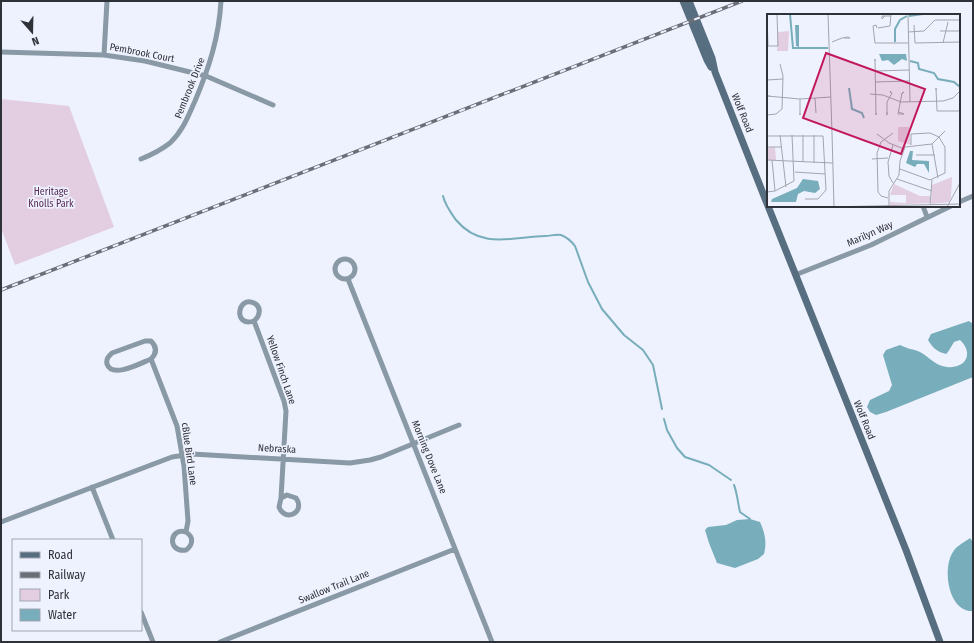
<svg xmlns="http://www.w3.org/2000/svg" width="974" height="643" font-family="'Fira Sans Condensed',sans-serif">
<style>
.green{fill:#e3cde1}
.water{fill:#78adbb}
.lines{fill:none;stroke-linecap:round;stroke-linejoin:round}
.stream{stroke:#78adbb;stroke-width:2}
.minor{stroke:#8999a6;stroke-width:5}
.secondary{stroke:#576e81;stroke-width:7}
.rail-casing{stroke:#6b6e77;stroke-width:3.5}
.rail{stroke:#eef2fe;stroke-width:2;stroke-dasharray:6;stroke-linecap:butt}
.labels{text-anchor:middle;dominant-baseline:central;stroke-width:3.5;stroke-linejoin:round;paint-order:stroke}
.street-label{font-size:10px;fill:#2f3138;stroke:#eef2fe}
.park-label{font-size:10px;fill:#562a54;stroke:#eef2fe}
.inset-river{fill:none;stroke:#78adbb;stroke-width:2}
.inset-road{fill:none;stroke:#a2a5af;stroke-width:1}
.view{fill:#c2185b;fill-opacity:0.15;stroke:#c2185b;stroke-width:2}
.inset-edge{fill:none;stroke:#2f3138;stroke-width:2}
</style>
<rect width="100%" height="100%" fill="#eef2fe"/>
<path class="green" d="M1,99L69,106L114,227L15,265L1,228Z"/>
<path class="water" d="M969,321L973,324V377L886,412L876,415L870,412L867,407L870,400L889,391L892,385L883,355L886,350L900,345C907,349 914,349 920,352C929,357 936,366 947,367C966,369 974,353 960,340L954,342L948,352L946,354C937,352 932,347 928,340L931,334Z
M750,519L760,522C765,533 767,542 764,554L758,559L735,568L717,563L709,543L705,530L708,527L726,525L737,520Z
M970,538L973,542L972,569L973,577V611C948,612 942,568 953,552C956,546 965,542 970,538Z"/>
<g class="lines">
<path class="stream" d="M443,196C445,205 451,213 456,220C481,250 513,237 545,236C550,236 556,234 561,235C566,237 572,242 575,246L588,282L602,309L624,335L643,350L653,365L662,409
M664,419L667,430L677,448L685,457L709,465L731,480
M734,485C737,492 738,504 740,512L750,519"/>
<path class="minor" d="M1,52L104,55L145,61L206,76L273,105
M104,55L107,1
M141,159C151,155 161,150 170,143C183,131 188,116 195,101C209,68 219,37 221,1
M959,202L973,196
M923,206L927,217
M335 269a10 10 0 1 1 20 0a10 10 0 1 1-20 0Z
M795,275L871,245L951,206
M348,279L492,642
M254,321C233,328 237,295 254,303C262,307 260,316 254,321L284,401L286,411L281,498L279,507C285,523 306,512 296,498L287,495L281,498
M151,359C141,363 112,379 107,364C106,359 108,357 112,353L145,341H151C157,347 157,353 151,359L177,426L184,466L188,521L186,532C194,537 193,545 186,550C167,553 169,527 186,532
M92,487L113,540
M1,522L172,457L192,454L350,463L370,460L381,457L459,425
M141,612L153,642
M220,642L455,549"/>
<path class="secondary" d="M683,1L707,60L711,67
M689,1L712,58L715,72L768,206
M768,206L906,550L940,642"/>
<defs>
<path id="rail" d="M1,290L742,1"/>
</defs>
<use href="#rail" class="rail-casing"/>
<use href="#rail" class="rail"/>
</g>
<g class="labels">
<g class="street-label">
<text transform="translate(142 53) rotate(11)">Pembrook Court</text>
<text transform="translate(190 88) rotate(-68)">Pembrook Drive</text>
<text transform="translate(742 113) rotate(68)">Wolf Road</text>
<text transform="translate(870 234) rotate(-24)">Marilyn Way</text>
<text transform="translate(281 370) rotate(71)">Yellow Finch Lane</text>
<text transform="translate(864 420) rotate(68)">Wolf Road</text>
<text transform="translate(277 449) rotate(3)">Nebraska</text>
<text transform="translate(189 454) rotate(82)">cBlue Bird Lane</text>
<text transform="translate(429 457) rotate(68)">Morning Dove Lane</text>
<text transform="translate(334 587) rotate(-22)">Swallow Trail Lane</text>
</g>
<g class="park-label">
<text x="51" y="192">Heritage<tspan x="51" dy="12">Knolls Park</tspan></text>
</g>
</g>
<g transform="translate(767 14)">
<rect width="193" height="193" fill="#eef2fe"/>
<path d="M22,17L21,37H10L11,18ZM131,113H142L144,131L131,127ZM8,133L9,146H0V134ZM185,163L184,183L182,188L164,190L165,171ZM127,170L153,182H163V189L123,191V188L139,189V181H123Z" fill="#e3cde1"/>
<path d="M28,11H32V33L29,32ZM112,40H139L140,47L135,45L127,51L121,46L115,47ZM143,137H146L145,146L162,147V159L157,150H150L148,153L139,149ZM36,165L51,167L53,175L48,179L37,177L31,180L29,188H4L5,185L30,174Z" fill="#78adbb"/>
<path class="inset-river" d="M23,0L26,34H61M142,2L156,0M128,28V15L133,6L140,2M143,47L151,49L152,55L167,59L171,65L187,68L193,73M82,74L85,95L95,99L97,104"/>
<path class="inset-road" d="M0,0L1,32M61,0L65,119M141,0L143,88M118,2L115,5V2H124M147,11L148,29L193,28M110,14L109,11L106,12L108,29H141M111,14L123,12L124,0M173,17H193M141,18L157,17L168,6H193M65,28L75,24L81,23L83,24H77M176,29L181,8M0,32H11L10,0M108,47V45L109,101V99M108,57L142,56M0,66L16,65M108,68L142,67M169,76V74L170,97H193M103,80L116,81L134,88L176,87L186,84L193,77M3,82H0L33,85L64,83M48,84L49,99M120,98V101V88L125,79L123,77L124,79M132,98L137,100H131L135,79L137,78L135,80M33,99V101V85M0,101L9,100L15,95L16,62L13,50M65,119L67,193M110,120L122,129L137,135M13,121L19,173M36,121V147M47,121V149M0,122H56M165,130L171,164M126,131L121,148L122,162L126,169M0,133H14M149,141H168M105,145L121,144M0,146L66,149M5,146L8,177M133,155L163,166L178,159V133L172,123L163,119L144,120V131M28,158L58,160M130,165L165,177M0,178L8,177L27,167L25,121M121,184L114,182L111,178L110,139L114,128L126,119M38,185H51L59,176L56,122M163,191L165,166M122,192V177L132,161L133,147L138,133L165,130L178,117M61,193L193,190M180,193L193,169"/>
<path class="view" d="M59,39L158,75L134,140L36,104Z"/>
<rect width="193" height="193" class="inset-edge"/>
</g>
<rect width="974" height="643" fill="none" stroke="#2f3138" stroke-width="4"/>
<rect x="12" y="539" width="130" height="92" fill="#eef2fe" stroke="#a2a5af"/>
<rect x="20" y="552" width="20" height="6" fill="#576e81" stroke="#a2a5af"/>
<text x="48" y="559" font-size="12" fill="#2f3138">Road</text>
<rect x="20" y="572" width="20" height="6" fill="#6b6e77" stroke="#a2a5af"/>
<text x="48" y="579" font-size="12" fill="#2f3138">Railway</text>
<rect x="20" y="589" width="20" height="12" fill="#e3cde1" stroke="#a2a5af"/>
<text x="48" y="599" font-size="12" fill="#2f3138">Park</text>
<rect x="20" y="609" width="20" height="12" fill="#78adbb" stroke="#a2a5af"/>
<text x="48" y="619" font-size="12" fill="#2f3138">Water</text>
<g transform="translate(32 32) rotate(160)" stroke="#eef2fe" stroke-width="3" paint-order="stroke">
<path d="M0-3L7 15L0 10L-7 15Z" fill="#2f3138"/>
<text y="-6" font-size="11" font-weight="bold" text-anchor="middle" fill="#2f3138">N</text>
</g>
</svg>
